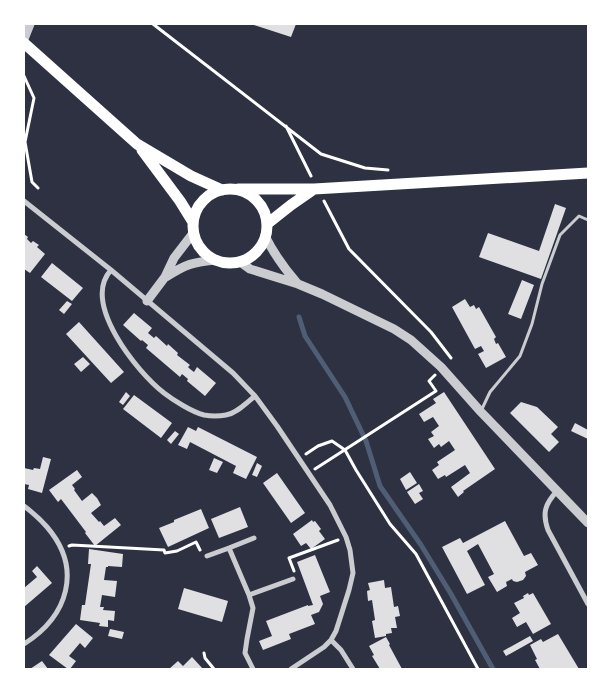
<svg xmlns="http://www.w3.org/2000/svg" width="612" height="693" font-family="Merriweather,serif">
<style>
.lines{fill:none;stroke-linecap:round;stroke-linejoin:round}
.stream{stroke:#4f5d75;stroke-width:5}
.building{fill:#e0e0e3}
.path{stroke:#fff;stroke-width:3}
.service{stroke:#caccd0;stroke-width:3}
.minor{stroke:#caccd0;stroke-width:5}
.tertiary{stroke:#caccd0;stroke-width:9}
.primary{stroke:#fff;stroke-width:11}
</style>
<rect width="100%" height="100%" fill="#2d3142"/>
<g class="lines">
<path class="stream" d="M299,317L305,336L345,397L366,441L380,486L421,545L451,594L493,669"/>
</g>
<path class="building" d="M251,24H296L291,37Z
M555,204L566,208L541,279L479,257L488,233L539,251Z
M24,234L28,237L27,239L31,243L33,241L39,245L37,247L45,254L30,273L24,269Z
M52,263L83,288L72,301L41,277Z
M522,280L534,285L521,319L508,314Z
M465,299L470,307L474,305L476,309L479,307L496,337L494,339L496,344L498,343L506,357L486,368L478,354L484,351L481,346L475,349L452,307Z
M67,301L72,304L64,314L59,310Z
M134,313L152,328L148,333L154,338L156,336L167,346L168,344L178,353L177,355L190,365L188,367L190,369L194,372L197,367L216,383L205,396L187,381L188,379L182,374L180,377L146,348L148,345L142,340L141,341L123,325Z
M79,322L124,372L111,383L66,334Z
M83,357L90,364L81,372L74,364Z
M126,392L130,396L123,405L119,402Z
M444,392L495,469L463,491L464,492L458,497L451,487L470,473L465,465L446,477L445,475L438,479L432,470L439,465L437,462L455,450L449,441L441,447L439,444L434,448L428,439L434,436L431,432L439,426L433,417L424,422L419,414L436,403L433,399Z
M134,395L172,423L161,438L123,409Z
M521,402L537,407L558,427L551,434L559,442L549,452L510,413Z
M575,423L588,430V439L571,431Z
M188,427L196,431L198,427L257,457L246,479L233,473L236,466L190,442L187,449L178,445Z
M175,431L179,434L171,444L167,440Z
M43,457L51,459L42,493L28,489L29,485L24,484V468L33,470L34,468L40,469Z
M214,458L223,462L217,473L209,470Z
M257,463L262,466L257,477L252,475Z
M77,470L82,477L72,485L75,489L74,490L82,501L92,493L97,498L101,505L91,513L99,522L100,521L104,526L115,518L121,525L95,546L85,533L86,532L61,499L58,502L49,490Z
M410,472L417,483L406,490L400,479Z
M277,473L305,513L291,523L263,483Z
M419,484L423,491L419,493L423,499L415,504L407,492Z
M240,507L248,527L219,538L211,519Z
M201,509L209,528L168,547L159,528L174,522V520Z
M312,520L313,522L315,521L321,529L319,531L325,539L311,549L306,543L301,546L293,534Z
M505,521L524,556L531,553L538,565L525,572L526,576L523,580L517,582L513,581L512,579L506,582L507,586L497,592L488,577L494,574L478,544L467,551L485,585L467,594L442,547L460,538L463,543Z
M89,549L123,554L122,567L108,566V567H106L104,580L117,581L115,597L102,595L100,607H104L103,610L115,611L114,621L108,620V627L99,626L100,623L80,620L82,605H85L91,564H88Z
M315,555L330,592L320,596L323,604L319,612L311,615L315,624L289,634L291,639L263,650L259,641L272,636L266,621L308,605V606L313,605L297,562Z
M37,566L52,583L24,607V588L37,577L32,571Z
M384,580L385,588L391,587L394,607L398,606L400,616L395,617L397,628H391L392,633L386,634V636L375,638L372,621L375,620L372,600L368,601L367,591L370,590L368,583Z
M184,588L228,601L222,622L178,609Z
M528,593L529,595L533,593L551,624L533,634L526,622L517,627L512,618L520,613L514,603L524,598L523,596Z
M76,624L93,638L85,648L80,643L69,656L76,661L70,669H68L49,655Z
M110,629L124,632L122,639L108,636Z
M558,634L579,669H540L535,660L537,659L530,645L541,639L543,642Z
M530,636L533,641L506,656L503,651Z
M386,637L390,644L389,645L402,669H380L372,656L374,655L369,646Z
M192,657L203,669H169L178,661L183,666Z
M42,661L48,669H30Z"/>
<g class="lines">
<path class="path" d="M153,24L321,154L365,168L388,170
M24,76L34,98L25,142L32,182L38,188
M286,126L311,176
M324,201L349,249L431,332L451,358
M306,454L318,446L332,441L345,450L356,470L390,524L416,554L478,669
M315,469L436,391L429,381L435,375
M69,546L72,545L164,550L165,553L177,551L196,542L200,550
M294,571L289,558L338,540
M204,653L205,658L214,669"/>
<path class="service" d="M481,411L490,392L520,356L532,324L542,284L560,235L579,216L588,220"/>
<path class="minor" d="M24,201L111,270L233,373L255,396L277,426L330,505L346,537L350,550L353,573L349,590L336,631L331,640L324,647L291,669
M111,270C81,303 137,372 164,393C173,400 192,412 204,415C210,416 220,416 226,415C237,413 246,403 255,396
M557,491C545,504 542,513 548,530L588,604
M24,506C32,512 40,519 47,527C83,569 68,616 24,644
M229,548L254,538
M207,556L229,548L249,595L253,608L247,639L245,653L253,669
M249,595L293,579
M331,640L341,650L353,669"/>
<path class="tertiary" d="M24,39L30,24
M265,236C274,254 284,268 297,283
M239,261L250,269L298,284L322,294L394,329L411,340L441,367L481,412L588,523
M166,277C186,264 193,262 217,260
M147,301L165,277L174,258L194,232"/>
<path class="primary" d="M24,43L137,144L191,176L222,190
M142,150L180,201L193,222
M238,189H314L588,173
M193 226a37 37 0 1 1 74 0a37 37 0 1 1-74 0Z
M267,224L291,205L314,189"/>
</g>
<rect width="612" height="693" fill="none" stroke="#ffffff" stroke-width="50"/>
</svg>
